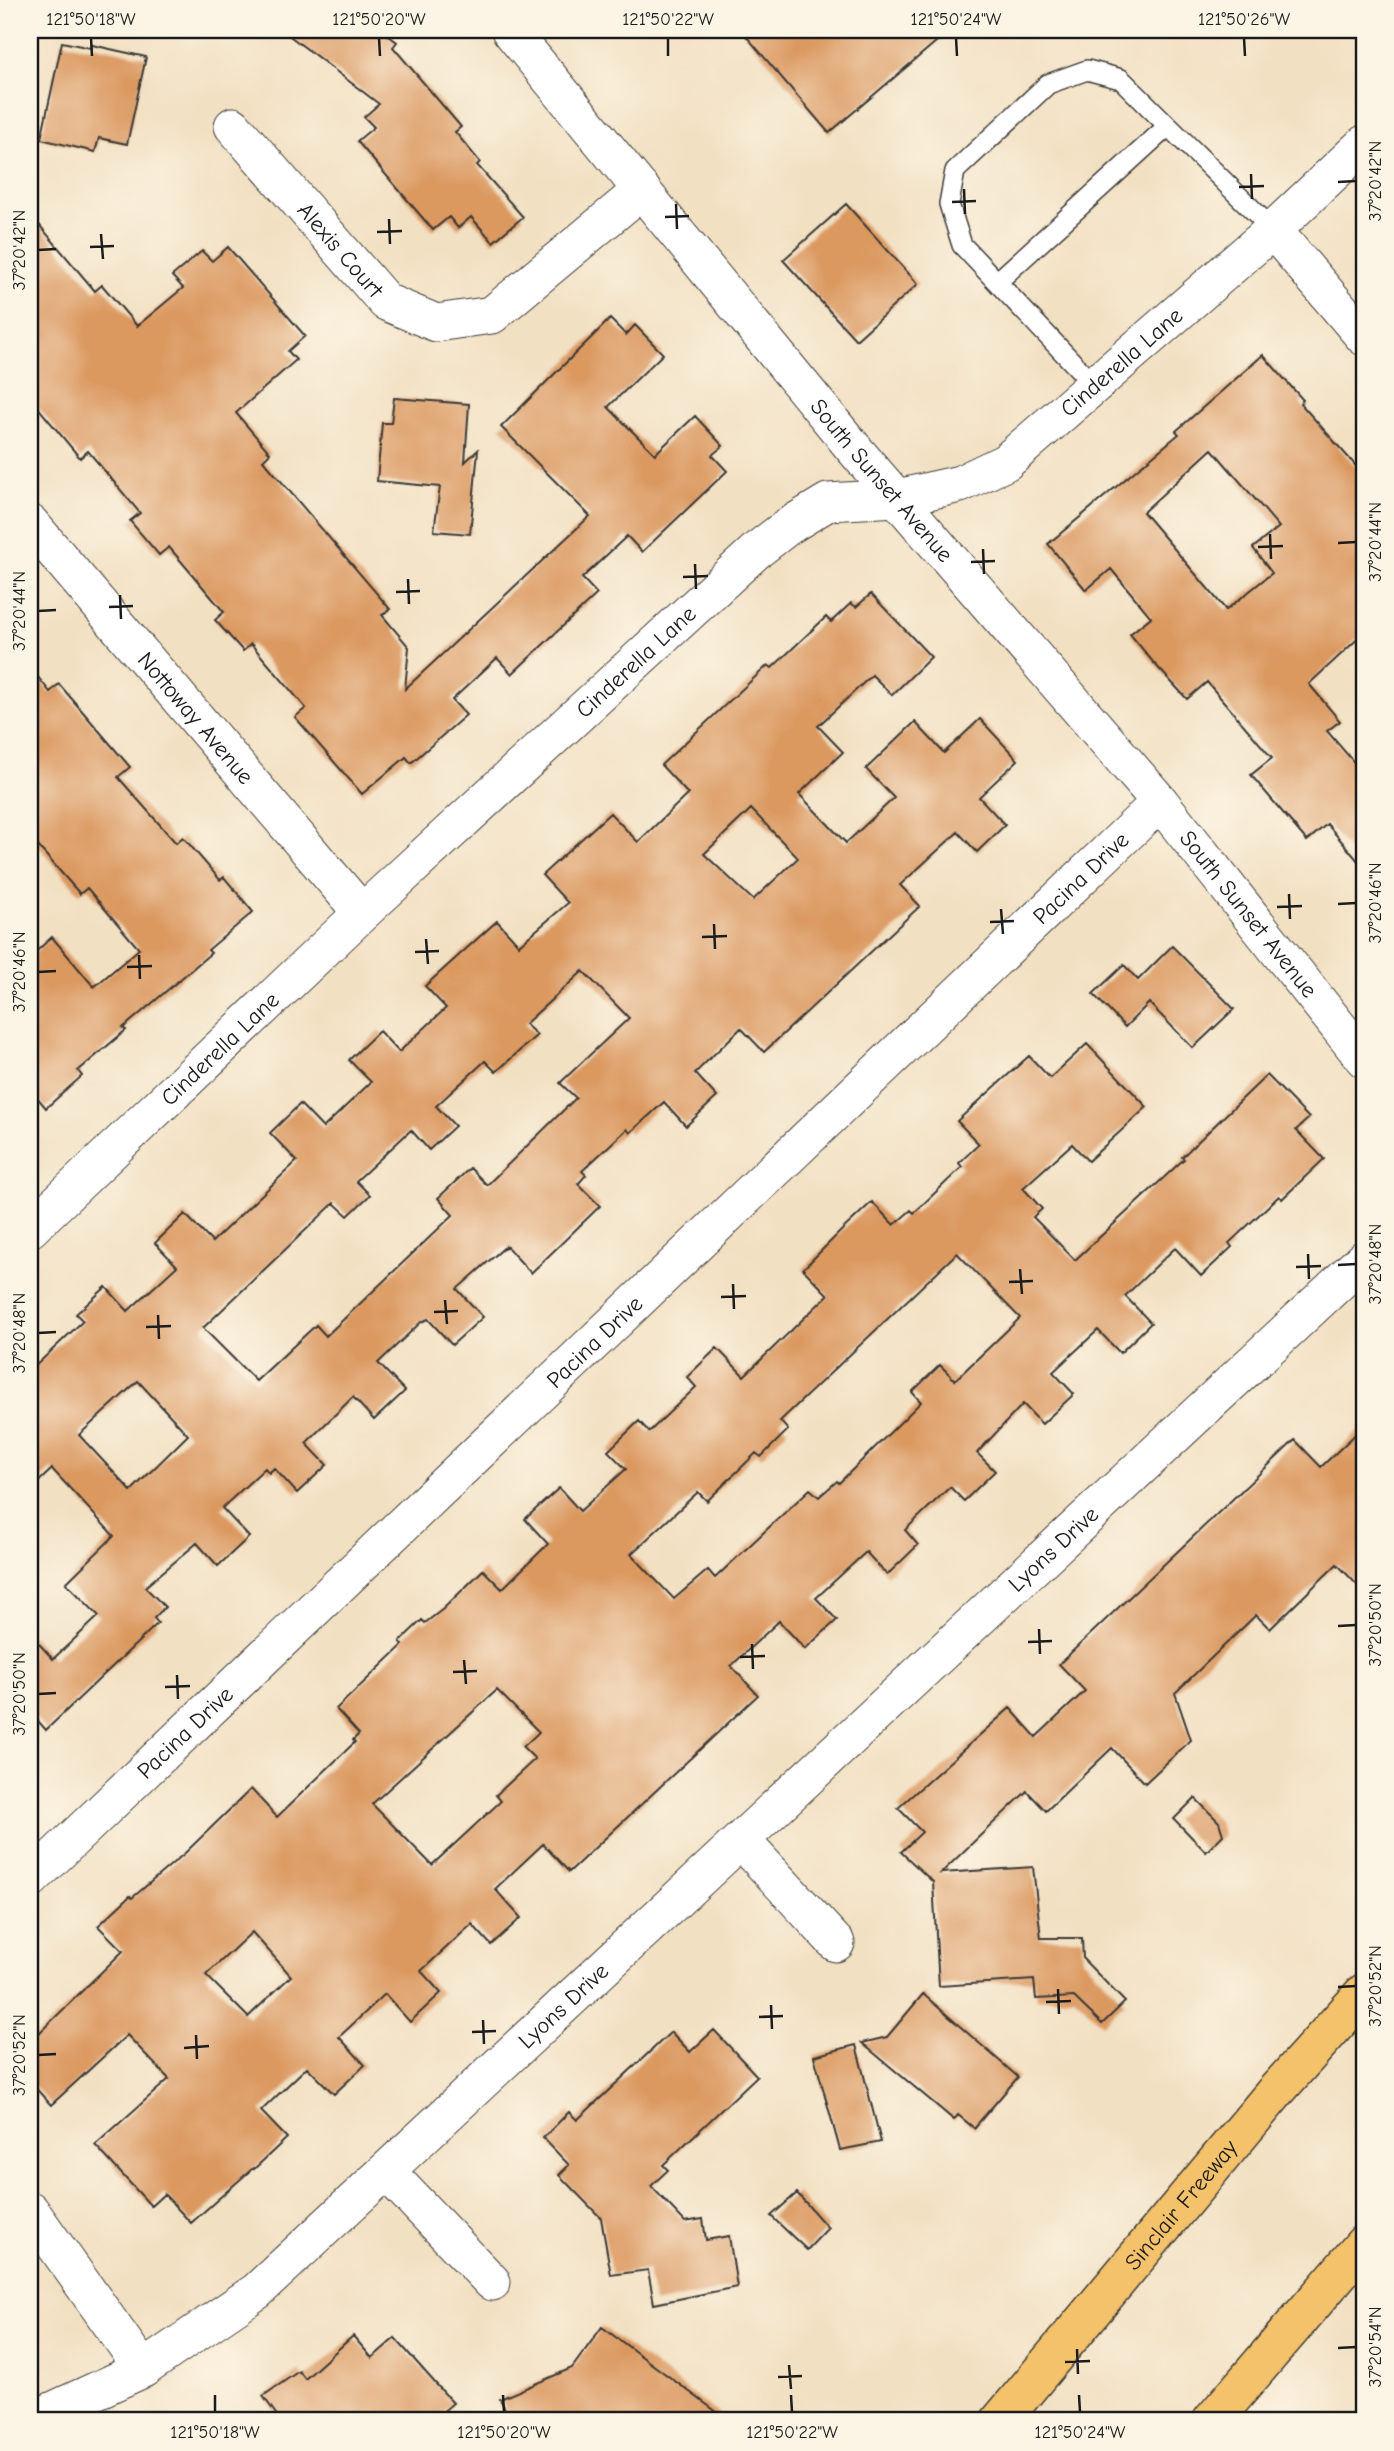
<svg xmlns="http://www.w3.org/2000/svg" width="1394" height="2451" font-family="'Comic Neue',sans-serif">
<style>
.building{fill:#db9960;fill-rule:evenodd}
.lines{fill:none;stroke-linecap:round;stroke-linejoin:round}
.lane-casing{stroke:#3c3935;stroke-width:22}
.street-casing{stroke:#3c3935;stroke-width:39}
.highway-casing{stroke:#3c3935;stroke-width:41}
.lane{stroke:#fff;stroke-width:19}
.street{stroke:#fff;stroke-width:37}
.highway{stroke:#f4c26a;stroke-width:38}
.ticks{fill:none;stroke:#1c1c1c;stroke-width:2.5}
.labels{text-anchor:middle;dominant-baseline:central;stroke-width:6;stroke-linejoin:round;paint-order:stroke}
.street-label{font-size:23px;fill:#1c1c1c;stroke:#fcf5e5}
.neatline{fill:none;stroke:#1c1c1c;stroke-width:2.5}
.ticks-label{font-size:18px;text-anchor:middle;fill:#1c1c1c}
</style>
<rect width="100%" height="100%" fill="#fcf5e5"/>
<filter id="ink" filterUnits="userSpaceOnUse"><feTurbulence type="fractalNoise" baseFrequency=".0143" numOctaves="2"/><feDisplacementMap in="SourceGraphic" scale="14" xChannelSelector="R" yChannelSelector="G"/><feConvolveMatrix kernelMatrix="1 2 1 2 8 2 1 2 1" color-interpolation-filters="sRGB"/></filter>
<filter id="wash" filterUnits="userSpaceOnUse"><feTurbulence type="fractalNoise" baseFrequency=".00686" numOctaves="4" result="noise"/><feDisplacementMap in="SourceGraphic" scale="28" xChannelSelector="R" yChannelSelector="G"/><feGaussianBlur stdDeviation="1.57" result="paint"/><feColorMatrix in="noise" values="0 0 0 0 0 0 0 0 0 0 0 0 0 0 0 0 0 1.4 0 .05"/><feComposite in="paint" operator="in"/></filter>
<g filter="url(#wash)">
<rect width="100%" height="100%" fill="#f2e0c2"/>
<g id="blocks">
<path class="building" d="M282,30H381L397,42L393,47L461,127L455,132L480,162L477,165L523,217L493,242L471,217L458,228L449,217L433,230L357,141L374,127L364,117L379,104Z
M741,30H950L829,133Z
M62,42L91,48L92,45L146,57L127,144L99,138L95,152L41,139Z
M846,204L918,284L856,340L783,260Z
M30,214L95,291L102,285L137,326L183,288L172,276L202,251L212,261L228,247L305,336L288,351L296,360L236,413L270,453L263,460L390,609L382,615L409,647L405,689L590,516L501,427L610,319L626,335L635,325L663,354L608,407L655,454L695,416L723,446L712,455L727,471L642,552L627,536L582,578L597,594L512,674L497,658L452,700L466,715L411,763L406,757L362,794L295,717L306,708L251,644L243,651L215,620L224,612L169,547L159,555L130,521L140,513L88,451L80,458L30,398Z
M1263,355L1303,400L1300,403L1364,475V633L1309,684L1340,721L1327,731L1364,774V868L1327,824L1307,841L1273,801L1251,775L1272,758L1207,682L1187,699L1153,662L1130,634L1151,617L1111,569L1086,590L1048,544L1179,434L1176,431ZM1212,449L1279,527L1253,548L1272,573L1226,610L1143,512Z
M394,398L469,404L465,462L478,450L470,534L434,531L440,487L377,481L382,423H391Z
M871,594L931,657L892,695L872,675L818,726L843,752L799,794L846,843L894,798L866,769L915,722L944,753L980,719L1018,760L979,797L1005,825L977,852L958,832L900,885L920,906L764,1052L741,1028L695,1073L717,1097L686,1126L664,1102L630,1133L627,1129L582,1171L586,1175L578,1184L600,1206L531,1273L506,1246L457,1289L483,1317L452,1345L428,1319L421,1322L378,1363L405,1391L374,1420L353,1397L306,1443L327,1465L297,1493L274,1468L269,1473L265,1468L222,1508L249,1537L218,1566L197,1543L145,1587L165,1607L154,1618L158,1623L46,1730L30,1712V1634L53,1659L99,1616L66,1583L114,1536L52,1469L30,1490V1371L83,1321L76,1314L106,1287L128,1311L177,1266L155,1243L185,1214L212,1242L297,1161L270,1133L300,1104L323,1128L371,1082L349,1060L379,1031L399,1052L446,1008L425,986L497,921L519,945L568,903L542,875L610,813L638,842L688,794L661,765L768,665L772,668L826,617L831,622L851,603L856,607ZM751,809L798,858L753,900L704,854ZM583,971L629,1018L560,1083L576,1098L487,1185L470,1168L438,1198L453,1215L326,1336L316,1325L256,1381L203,1328L334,1203L348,1216L370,1195L356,1181L411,1130L429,1150L455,1126L436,1106L485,1061L496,1072L537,1035L525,1024ZM138,1381L188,1435L131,1491L79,1435Z
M30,667L50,692L59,684L130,767L118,777L176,843L183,837L220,880L224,877L253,912L208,950L211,953L123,1028L126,1030L78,1071L82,1076L46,1108L30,1089V957L52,937L94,987L139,949L87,888L80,894L30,837Z
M1172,946L1234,1009L1193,1048L1149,1003L1125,1027L1093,994L1124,965L1138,980Z
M1087,1044L1147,1107L1088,1161L1072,1144L1023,1188L1042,1209L1033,1217L1075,1260L1184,1159L1182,1157L1267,1075L1309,1118L1296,1130L1324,1159L1282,1199L1279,1196L1229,1243L1232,1247L1201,1276L1175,1248L1125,1296L1151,1323L1120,1353L1098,1330L1053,1372L1074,1394L1042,1424L1023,1404L977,1453L995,1471L964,1501L950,1487L905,1530L918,1545L887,1575L866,1552L816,1598L837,1620L805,1649L779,1621L731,1666L758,1695L569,1872L543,1844L495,1889L521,1918L491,1945L472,1924L421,1971L441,1993L410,2022L385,1994L339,2037L365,2065L334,2094L307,2067L261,2111L287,2138L254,2169L253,2168L191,2223L164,2194L151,2206L95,2145L169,2079L127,2035L51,2105L30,2082V2042L123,1951L98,1926L130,1896L132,1898L186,1852L251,1789L277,1817L355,1742L353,1740L359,1734L336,1709L403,1645L400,1641L422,1620L425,1623L443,1609L483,1570L502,1589L548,1544L525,1519L559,1488L580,1511L626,1469L608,1451L639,1421L649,1432L696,1387L687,1377L717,1348L744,1376L828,1295L803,1269L842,1230L872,1202L894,1225L911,1210L914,1213L962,1167L959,1163L979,1144L957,1121L1029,1056L1050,1078ZM957,1253L1020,1318L955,1380L940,1365L912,1392L921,1402L839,1483L837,1481L819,1497L810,1489L715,1578L708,1570L674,1599L631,1554L698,1492L707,1501L756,1453L761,1457L788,1430L780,1421ZM497,1690L539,1732L523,1747L535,1759L496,1795L501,1801L432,1865L372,1804ZM252,1932L291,1976L248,2017L206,1975Z
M1364,1426V1592L1337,1564L1270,1629L1256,1615L1175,1693L1191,1740L1145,1783L1112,1748L1046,1811L1027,1791L941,1873L1033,1867L1041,1938H1082L1083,1959L1125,2002L1102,2024L1074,1997L1036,1999L1034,1980L939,1986L933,1882L901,1852L922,1832L898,1808L1010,1708L1036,1737L1085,1691L1059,1664L1295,1440L1321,1467Z
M1195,1798L1219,1822L1223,1835L1206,1852L1174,1819Z
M923,1994L1018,2077L974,2128L958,2115L954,2120L862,2043L887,2037Z
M714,2030L757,2076L663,2165L668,2170L651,2186L685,2222L703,2219L706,2240L729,2236L737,2287L654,2304L648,2270L611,2275L601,2218L559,2175L569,2165L543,2138L569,2112L577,2120L671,2032L690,2052Z
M856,2045L881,2142L840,2150L814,2056Z
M797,2193L828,2228L807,2250L771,2216Z
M602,2327L637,2353L729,2421H511L500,2399L572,2368Z
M353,2336L372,2358L395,2338L453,2403L432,2421H281L263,2396L299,2371L305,2379Z"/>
</g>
</g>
<g filter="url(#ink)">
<use href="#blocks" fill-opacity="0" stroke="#3c3935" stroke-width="2"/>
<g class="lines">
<defs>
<path id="lane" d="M997,282L1168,126
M1094,385L962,245L949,204L955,171L1048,84L1087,70L1121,79L1273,230"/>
<g id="street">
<path id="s1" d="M510,30L855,450L1160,802L1364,1059"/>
<path id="s2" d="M233,126L386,302L436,323L492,315L642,190"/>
<path d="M1273,230L1364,337"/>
<path id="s3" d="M30,523L362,913"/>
<path id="s4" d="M30,1229L362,913L756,551L787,527L828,502L897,498L960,484L1006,462L1273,230L1364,144"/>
<path d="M741,1840L836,1943"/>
<path id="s5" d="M30,1880L1160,802"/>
<path d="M386,2171L492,2282"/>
<path d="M30,2210L143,2369"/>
<path id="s6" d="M30,2421L143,2369L257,2291L1364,1259"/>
</g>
<g id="highway">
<path id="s7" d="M1000,2421L1275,2092L1364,1993"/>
<path d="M1212,2421L1364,2244"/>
</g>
</defs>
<use href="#lane" class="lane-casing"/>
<use href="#street" class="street-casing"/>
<use href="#highway" class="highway-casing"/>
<use href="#lane" class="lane"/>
<use href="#street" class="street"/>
<use href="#highway" class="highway"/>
</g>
</g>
<path class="ticks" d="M91,38L92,56M379,38L380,56M668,38V56M956,38L957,56M1244,38L1245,56M1251,174L1252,199M1338,182L1356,181M1239,187L1264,186M964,189L965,214M952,202L976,201M676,204L677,229M665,217L689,216M389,219L390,244M377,232L402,231M101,234L103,259M90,247L114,246M38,250L56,249M1270,534L1271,559M1338,543L1356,542M1258,547L1283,546M983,549L984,574M971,562L995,561M695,564L696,589M683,577L708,576M408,579L409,604M396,592L420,591M120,595L121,619M109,607L133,606M38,611L56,610M1289,894L1290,919M1338,904L1356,903M1277,907L1302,906M1001,909L1003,934M990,922L1014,921M714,924L715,949M702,937L727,936M426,939L428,964M415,952L439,951M139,955L140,979M127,967L152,966M38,972L56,971M1308,1254L1309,1279M1338,1265L1356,1264M1296,1267L1321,1266M1020,1269L1022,1294M1009,1282L1033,1281M733,1284L734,1309M721,1297L746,1296M445,1300L447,1324M434,1312L458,1311M158,1315L159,1339M146,1327L171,1326M38,1333L56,1332M1338,1626L1356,1625M1039,1629L1040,1654M1028,1642L1052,1641M752,1644L753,1669M740,1657L765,1656M464,1660L466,1684M453,1672L477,1671M177,1675L178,1699M165,1687L190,1686M38,1694L56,1693M1338,1987L1356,1986M1058,1989L1059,2014M1046,2002L1071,2001M771,2005L772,2029M759,2017L783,2016M483,2020L484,2044M472,2032L496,2031M196,2035L197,2059M184,2048L209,2046M38,2055L56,2054M1338,2348L1356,2347M1077,2349L1078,2374M1065,2362L1090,2361M789,2365L791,2389M778,2377L802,2376M215,2395V2412M503,2395L504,2412M791,2395L792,2412M1079,2395L1080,2412"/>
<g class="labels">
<g class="street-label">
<text stroke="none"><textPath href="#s2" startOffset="164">Alexis Court</textPath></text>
<text stroke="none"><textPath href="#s4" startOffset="1418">Cinderella Lane</textPath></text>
<text stroke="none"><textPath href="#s1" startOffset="584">South Sunset Avenue</textPath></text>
<text stroke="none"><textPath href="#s4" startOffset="830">Cinderella Lane</textPath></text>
<text stroke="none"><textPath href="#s3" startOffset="256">Nottoway Avenue</textPath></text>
<text stroke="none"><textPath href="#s5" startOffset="1452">Pacina Drive</textPath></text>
<text stroke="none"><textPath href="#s1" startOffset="1152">South Sunset Avenue</textPath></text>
<text stroke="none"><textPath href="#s4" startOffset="262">Cinderella Lane</textPath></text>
<text stroke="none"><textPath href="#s5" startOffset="780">Pacina Drive</textPath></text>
<text stroke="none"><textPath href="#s6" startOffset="1351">Lyons Drive</textPath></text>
<text stroke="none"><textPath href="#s5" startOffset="214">Pacina Drive</textPath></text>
<text stroke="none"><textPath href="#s6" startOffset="681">Lyons Drive</textPath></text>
<text stroke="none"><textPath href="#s7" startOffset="282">Sinclair Freeway</textPath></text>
</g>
</g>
<rect width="1394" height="2451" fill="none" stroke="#fcf5e5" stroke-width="77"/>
<rect x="38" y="38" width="1318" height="2374" class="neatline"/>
<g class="ticks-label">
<text x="91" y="25">121°50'18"W</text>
<text x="379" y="25">121°50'20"W</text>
<text x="668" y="25">121°50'22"W</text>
<text x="956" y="25">121°50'24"W</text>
<text x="1244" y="25">121°50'26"W</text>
<text transform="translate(1375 181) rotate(-90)" y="6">37°20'42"N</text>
<text transform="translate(19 250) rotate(-90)" y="6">37°20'42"N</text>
<text transform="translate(1375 542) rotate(-90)" y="6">37°20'44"N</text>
<text transform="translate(19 611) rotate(-90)" y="6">37°20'44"N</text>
<text transform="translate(1375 903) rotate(-90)" y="6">37°20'46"N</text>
<text transform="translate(19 972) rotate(-90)" y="6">37°20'46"N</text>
<text transform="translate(1375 1264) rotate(-90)" y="6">37°20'48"N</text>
<text transform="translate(19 1333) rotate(-90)" y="6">37°20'48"N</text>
<text transform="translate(1375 1625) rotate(-90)" y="6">37°20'50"N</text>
<text transform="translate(19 1694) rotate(-90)" y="6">37°20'50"N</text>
<text transform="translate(1375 1986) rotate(-90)" y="6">37°20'52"N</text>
<text transform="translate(19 2055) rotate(-90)" y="6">37°20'52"N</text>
<text transform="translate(1375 2347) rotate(-90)" y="6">37°20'54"N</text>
<text x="215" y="2438">121°50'18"W</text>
<text x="504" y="2438">121°50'20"W</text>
<text x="792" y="2438">121°50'22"W</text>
<text x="1080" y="2438">121°50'24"W</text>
</g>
</svg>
